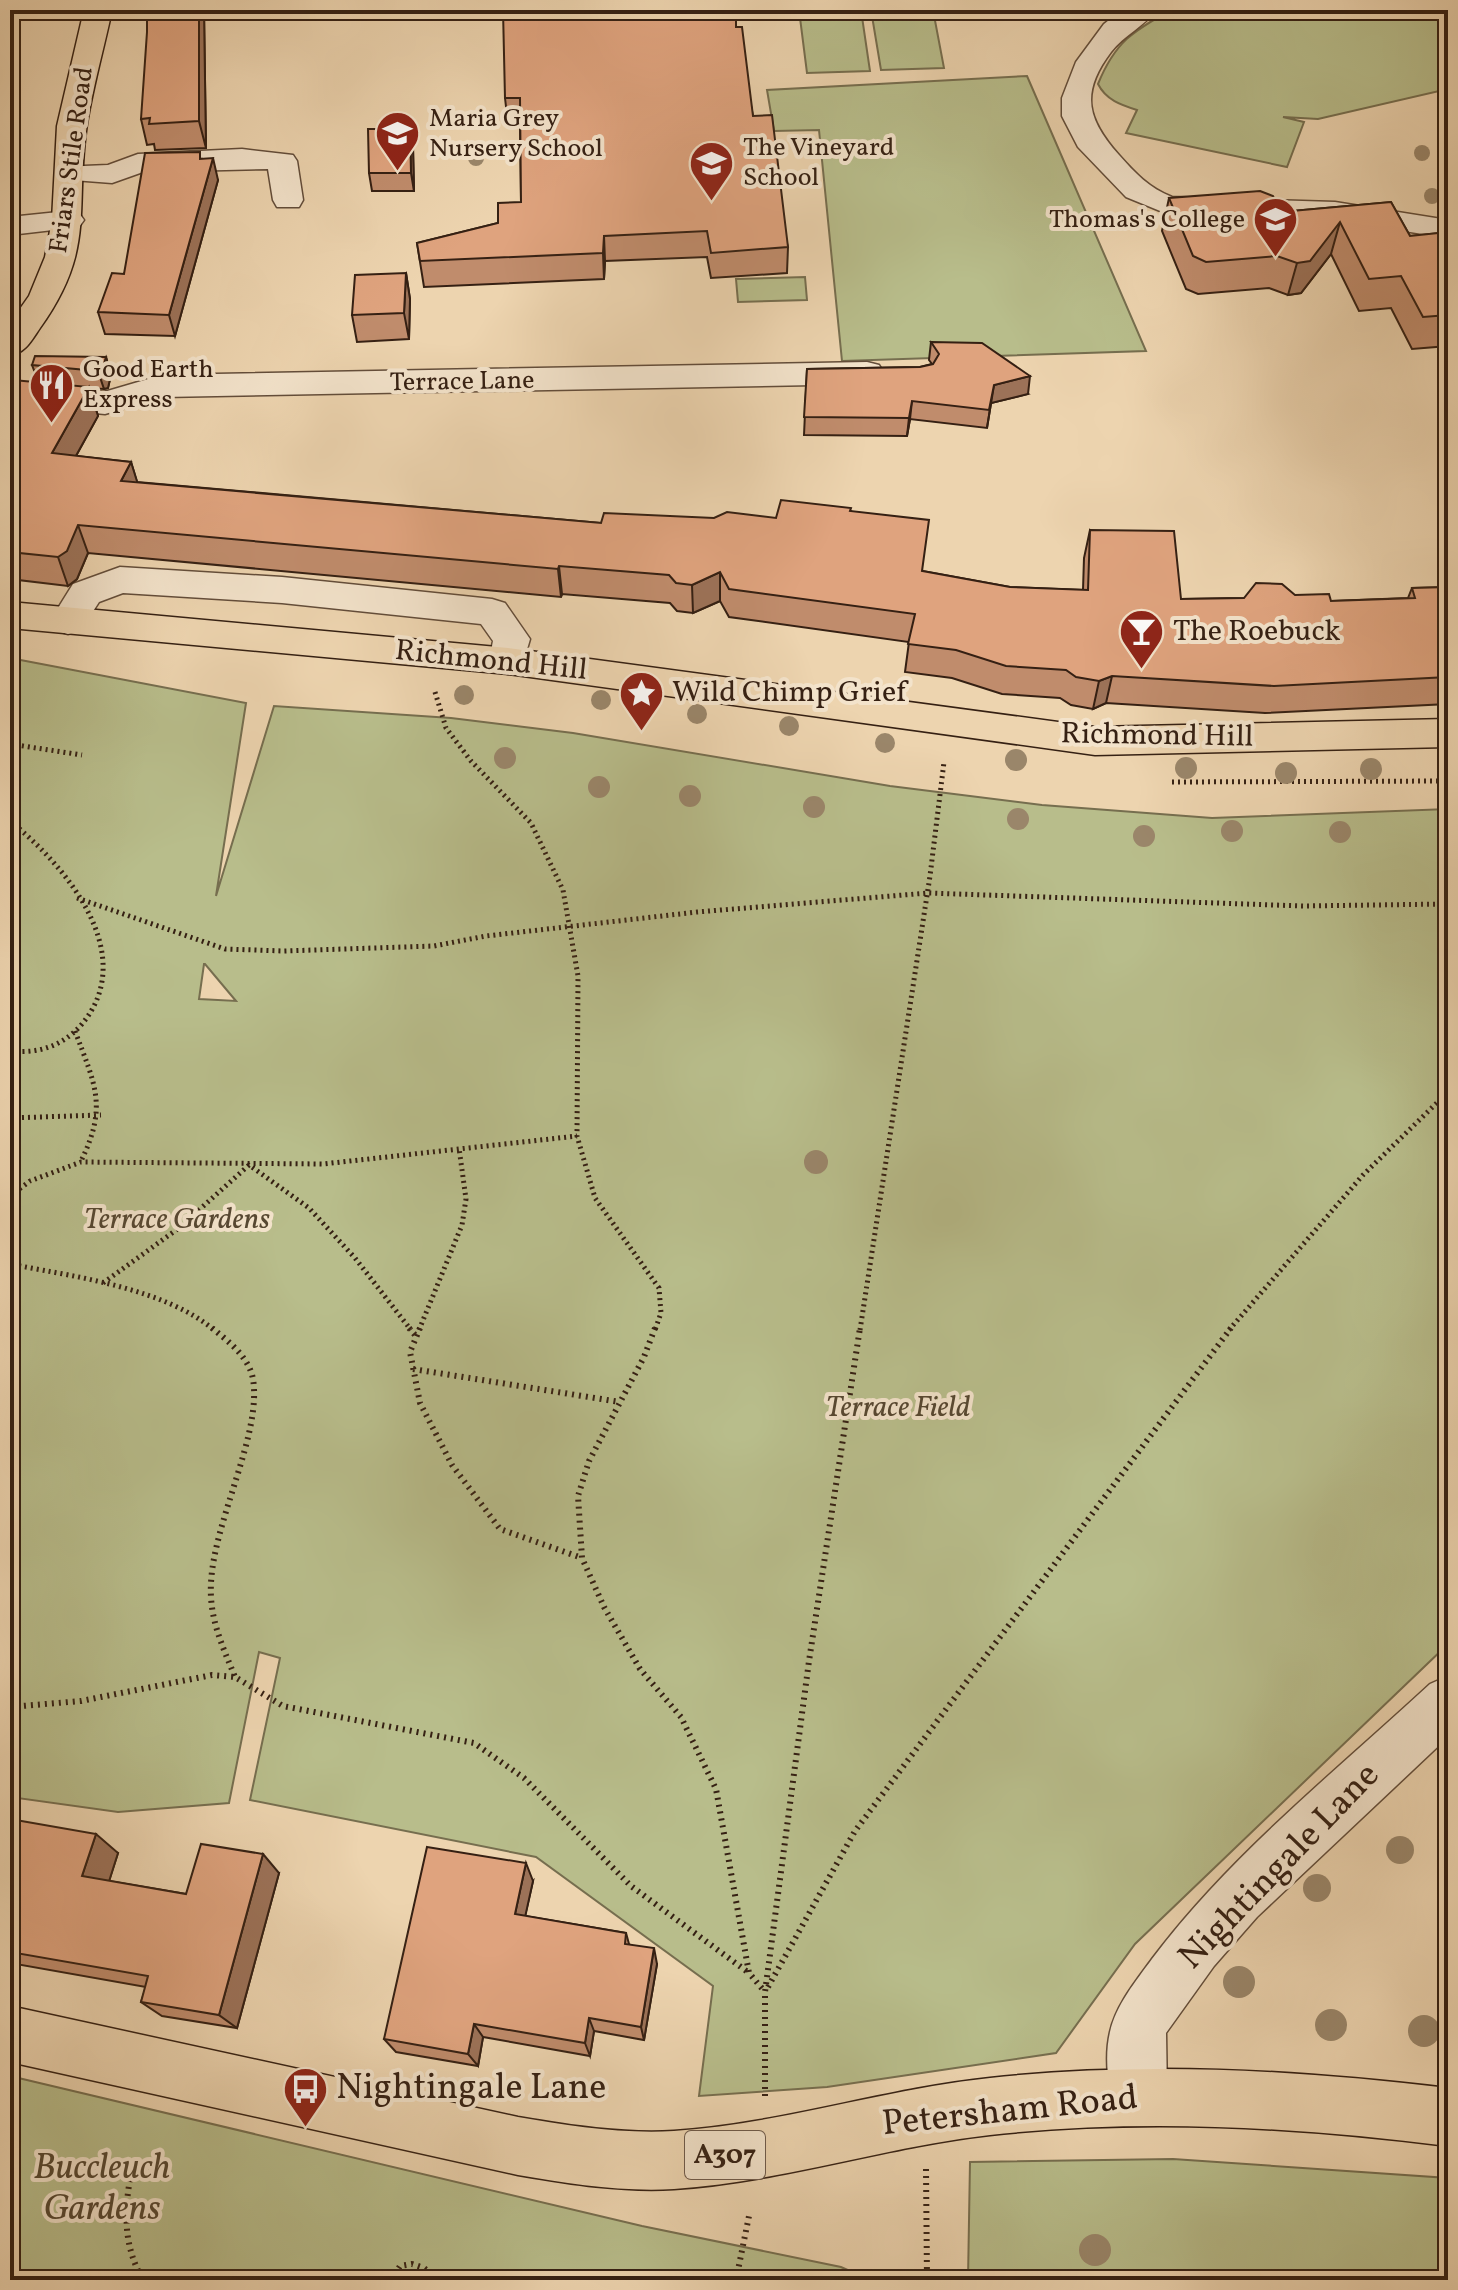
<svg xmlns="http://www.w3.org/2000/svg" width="1458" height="2290" font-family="Vollkorn,serif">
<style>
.green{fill:#b8bd8b;stroke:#766e4f;stroke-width:2;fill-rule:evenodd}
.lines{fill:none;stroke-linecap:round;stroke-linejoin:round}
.minor-casing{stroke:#634d3a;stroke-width:3}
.major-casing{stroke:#352013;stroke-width:3}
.path-far1{stroke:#352013;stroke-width:5;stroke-dasharray:2 4;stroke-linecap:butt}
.path{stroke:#352013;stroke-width:6;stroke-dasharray:2 5;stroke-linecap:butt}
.minor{fill:#f3e3cb;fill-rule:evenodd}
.major{fill:#edd4af;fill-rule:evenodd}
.tree{fill:#9a866a}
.wall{fill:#c08c6c;stroke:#352013;stroke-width:2}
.shaded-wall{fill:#9c7258;stroke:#352013;stroke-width:2}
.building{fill:#dfa37e;stroke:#352013;stroke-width:2}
.labels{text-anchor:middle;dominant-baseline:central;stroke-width:8;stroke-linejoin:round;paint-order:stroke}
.far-poi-label{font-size:26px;fill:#352013;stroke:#f3e3cb;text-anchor:start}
.far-street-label{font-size:26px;fill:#352013;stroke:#f3e3cb}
.shield{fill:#f3e3cb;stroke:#6e5a4a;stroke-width:2}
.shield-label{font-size:28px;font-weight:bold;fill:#352013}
.poi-label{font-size:30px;fill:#352013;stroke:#f3e3cb;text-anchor:start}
.street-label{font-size:30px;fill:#352013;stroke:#f3e3cb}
.park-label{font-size:30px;font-style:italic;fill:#564731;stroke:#f3e3cb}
.near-street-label{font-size:36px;fill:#352013;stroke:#f3e3cb}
.near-poi-label{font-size:36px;fill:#352013;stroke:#f3e3cb;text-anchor:start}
.near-park-label{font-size:36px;font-style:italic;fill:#564731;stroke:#f3e3cb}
</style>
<rect width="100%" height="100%" fill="#edd4af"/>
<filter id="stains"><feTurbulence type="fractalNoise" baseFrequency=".0025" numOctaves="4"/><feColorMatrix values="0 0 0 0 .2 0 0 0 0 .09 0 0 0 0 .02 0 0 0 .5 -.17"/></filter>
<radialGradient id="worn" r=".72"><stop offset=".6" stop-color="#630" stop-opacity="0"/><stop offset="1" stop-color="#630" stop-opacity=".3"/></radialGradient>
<path class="green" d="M799,10H861L870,71L807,73Z
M871,10H933L944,68L881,70Z
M1171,10H1448V89L1318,119L1283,117L1304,122L1287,167L1126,133L1137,110C1121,105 1106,100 1098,84C1115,42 1133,31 1171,10Z
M1027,76L1146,351L842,361L819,130L774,131L767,90Z
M805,277L807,300L738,302L736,279Z
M10,658L246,703L216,896L274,706L451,718L573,733L890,786L1042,805L1212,818L1448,809V1644L1135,1944L1056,2053L827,2087L699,2096L713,1986L536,1857L250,1800L280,1658L259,1652L229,1803L118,1812L10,1797ZM204,964H205L236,1001L199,999Z
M10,2076L642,2226L841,2267L870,2280H10Z
M1173,2159L1448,2178V2280H968L970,2162Z"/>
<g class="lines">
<defs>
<path id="minor" d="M1122,10H1156C1145,26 1124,35 1111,52C1080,93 1087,119 1119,155C1135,173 1149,188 1172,197L1335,202L1448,220V238L1335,220L1170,215L1126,197L1078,147L1062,116V98L1076,62L1104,24Z
M242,149L293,155L297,161L303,200L299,207H277L273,200L268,169L143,172L112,183L60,179L56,173L60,167L108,165L138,154Z
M68,211L79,213L84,220L79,227L10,235V217Z
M867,362L879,365L884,373L879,381L867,384L163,397L105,414L10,405V383L104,392L162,375Z
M120,567L282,577L492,599L505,603L530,639L521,670L508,674L495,670L489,661L493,641L481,624L282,603L123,593L99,602L81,630L68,634L55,630L50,621L73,584Z
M1448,1676V1737L1257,1917L1214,1966L1166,2033L1167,2096L1158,2116L1138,2125L1118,2116C1108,2093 1104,2058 1110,2032C1116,2005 1136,1981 1152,1959C1230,1855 1335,1772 1430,1684Z"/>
<path id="major" d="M84,10H112C104,48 93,86 87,124C74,210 97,248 40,328C31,341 26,352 10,356V323L29,296L45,257L52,220L57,126Z
M10,602L508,648L1095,727L1448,719V747L1095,755L508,674L10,628Z
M10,2006L518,2117C570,2126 622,2134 674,2131C781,2124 884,2089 990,2078C1143,2061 1296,2070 1448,2088V2146C1296,2127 1143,2118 990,2135C884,2147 781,2182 674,2189C622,2192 570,2184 518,2175L10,2062Z"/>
</defs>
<use href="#minor" class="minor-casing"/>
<use href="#major" class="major-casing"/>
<path class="path-far1" d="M435,692L446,728L471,761L531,823L563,890L578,976L577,1136L595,1198L659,1288L661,1313L655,1330
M10,744L82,755
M1172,782L1448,781
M10,821C66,866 140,954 82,1024C63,1046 38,1054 10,1051
M77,898L225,949L284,951L434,946L486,936L697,912L928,893L1303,906L1448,904
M75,1031C95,1085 108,1106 81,1161
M10,1118L101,1115
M10,1196L30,1181L81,1162L323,1164L577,1136
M10,1258L20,1266C79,1277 167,1290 214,1330
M103,1283L179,1228L249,1165L309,1208L355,1258L411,1330
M419,1330L462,1225L466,1199L459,1148
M860,1330L930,876L944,762
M1229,1330L1363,1175L1448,1092"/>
<path class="path" d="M212,1328C228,1341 249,1357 253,1379C262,1434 214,1520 211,1583C209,1618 222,1645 235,1677
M409,1328L415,1335
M420,1328L410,1352L420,1403L452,1465L500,1529L582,1558
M655,1328L644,1357L589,1461L578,1496L582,1558L604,1607L640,1669L681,1717L716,1789L749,1973L765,1992
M413,1369L620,1402
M10,1707L81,1701L212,1675L235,1677L283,1706L474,1743L524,1778L631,1886L749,1973
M768,1987L855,1831L1231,1328
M765,2096V1992L809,1661L860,1328
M926,2169L927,2280
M131,2173C124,2212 123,2245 143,2280
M391,2280L400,2266L412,2264L424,2268L440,2280
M736,2280L749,2216"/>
<use href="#minor" class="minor"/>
<use href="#major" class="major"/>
</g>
<g class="tree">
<circle cx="1422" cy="153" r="8"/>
<circle cx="476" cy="158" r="8"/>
<circle cx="1432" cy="196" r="8"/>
<circle cx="464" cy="695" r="10"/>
<circle cx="601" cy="700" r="10"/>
<circle cx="697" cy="714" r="10"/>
<circle cx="789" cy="726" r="10"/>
<circle cx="885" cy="743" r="10"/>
<circle cx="505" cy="758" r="11"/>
<circle cx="1016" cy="760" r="11"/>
<circle cx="1186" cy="768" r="11"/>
<circle cx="1371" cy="769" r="11"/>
<circle cx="1286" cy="773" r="11"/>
<circle cx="599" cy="787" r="11"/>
<circle cx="690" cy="796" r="11"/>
<circle cx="814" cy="807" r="11"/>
<circle cx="1018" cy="819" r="11"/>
<circle cx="1232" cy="831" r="11"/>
<circle cx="1340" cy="832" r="11"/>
<circle cx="1144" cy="836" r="11"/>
<circle cx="816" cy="1162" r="12"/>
<circle cx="1400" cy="1850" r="14"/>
<circle cx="1317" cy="1888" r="14"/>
<circle cx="1239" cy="1982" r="16"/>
<circle cx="1331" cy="2025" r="16"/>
<circle cx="1424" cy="2031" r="16"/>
<circle cx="1095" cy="2250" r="16"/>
</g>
<path class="wall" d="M204,10L206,148L155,150L154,144L147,145L141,119Z
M1021,10H1070L1023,15Z
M698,19L736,27L753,116L788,247L787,273L711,278L707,257L605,261L604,279L424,287L417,243L498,223L521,202L520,124H508L505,98Z
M413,147L414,191H372L369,173Z
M202,159L218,180L175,336L105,334L98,312Z
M1169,198L1281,212L1391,202L1410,236L1448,232V346L1412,349L1391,308L1359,311L1331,254L1301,293L1288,295L1269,288L1198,294L1186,289L1162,231Z
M406,273L410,299L409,339L357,342L352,315Z
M931,342L1028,394L991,403L987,428L910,419L907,436L804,435L807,369L920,367L932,364L929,360Z
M106,357L111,375L108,388L104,389L89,388L98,416L76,456L131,462L137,482L601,523L714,518H776L851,511L923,571L1010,587L1083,590L1084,558L1090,530L1181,599L1244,598L1295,595L1331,601L1408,598L1412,588L1448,587V704L1265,713L1106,703L1093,709L1071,705L1060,698L1002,694L952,678L905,672L909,642L729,617L720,601L693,613L677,611L670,603L562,594L561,597L88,553L77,579L68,586L10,579V383H39L32,365Z
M1448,386V440L1440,408Z
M10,1819L118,1853L109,1881L186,1894L279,1873L237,2028L162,2016L141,2002L146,1987L10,1963Z
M533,1881L525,1916L626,1933L629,1944L657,1964L644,2040L594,2031L590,2056L483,2037L478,2066L396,2052L384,2039Z"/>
<path class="shaded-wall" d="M199,10H204L206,148L199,121Z
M10,85L12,92L10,150Z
M410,129L413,147L414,191L411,173Z
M213,158L218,180L175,336L169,315Z
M1340,222L1331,254L1301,293L1288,295L1297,263Z
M604,236L605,261L604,279L603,253Z
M406,273L410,299L409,339L404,313Z
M106,357L111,375L108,388L104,389L98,371Z
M1030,376L1028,394L991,403L987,428L994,385Z
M89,387L98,416L62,481L52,453Z
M912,401L910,419L907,436L909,418Z
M131,462L140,491L121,481Z
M78,525L88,553L77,579L68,586L58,557Z
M559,566L562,594L561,597L558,569Z
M720,572V601L693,613L692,585Z
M1112,676L1106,703L1093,709L1099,681Z
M96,1834L118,1853L105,1894L82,1876Z
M263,1854L279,1873L237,2028L219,2015Z
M526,1863L533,1881L522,1931L515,1914Z
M654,1948L657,1964L644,2040L641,2027Z
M589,2018L594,2031L590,2056L585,2043Z
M474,2024L483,2037L478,2066L468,2054Z"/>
<path class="building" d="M147,10H199V121L149,124L150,118L141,119L147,32Z
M503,10H697L698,19L736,18V27H742L753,116L772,115L788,247L711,253L707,231L604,236L603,253L420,261L417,243L498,223V203L521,202L520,98H505Z
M368,129H410L411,173H369Z
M200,152V159L213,158L169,315L98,312L112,273L124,274L145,153Z
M1260,191L1273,196L1281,212L1391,202L1410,236L1448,232V315L1423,317L1401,276L1369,279L1340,222L1310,261L1297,263L1277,256L1206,262L1193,256L1169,198Z
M406,273L404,313L352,315L355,275Z
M931,342L982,343L1030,376L994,385L989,410L912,401L909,418L804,417L807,369L920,367L933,364L939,354Z
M35,356L106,357L102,370L98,371L32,365Z
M13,380L89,387L52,453L131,462L121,481L601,523L604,513L714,518L727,512L776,518L781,500L851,508L850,511L929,520L922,571L1010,587L1088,590L1090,530L1174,531L1181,599L1244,598L1256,583L1282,584L1295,595L1329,594L1331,601L1415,598L1412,588L1448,587V677L1274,686L1112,676L1099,681L1076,677L1066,670L1006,666L956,650L908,644L915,614L729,589L720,572L692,585L676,583L669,575L559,566L558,569L78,525L67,551L58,557L10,552V383Z
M10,1819L96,1834L82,1876L186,1894L201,1844L263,1854L219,2015L141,2002L148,1976L10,1952Z
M427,1847L526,1863L515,1914L626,1933L625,1944L654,1948L641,2027L589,2018L585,2043L474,2024L468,2054L384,2039Z"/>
<defs>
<symbol id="school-pin" viewBox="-11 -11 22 30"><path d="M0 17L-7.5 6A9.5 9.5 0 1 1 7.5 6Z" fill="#8f2418" stroke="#f3e3cb"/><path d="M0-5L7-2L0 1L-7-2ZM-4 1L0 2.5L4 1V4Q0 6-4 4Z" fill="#fff"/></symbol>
<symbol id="restaurant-pin" viewBox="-11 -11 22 30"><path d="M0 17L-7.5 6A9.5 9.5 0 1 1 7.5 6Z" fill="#8f2418" stroke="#f3e3cb"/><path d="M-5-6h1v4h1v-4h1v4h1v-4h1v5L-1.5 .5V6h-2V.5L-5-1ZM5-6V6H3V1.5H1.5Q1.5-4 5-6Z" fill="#fff"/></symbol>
<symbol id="bar-pin" viewBox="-11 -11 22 30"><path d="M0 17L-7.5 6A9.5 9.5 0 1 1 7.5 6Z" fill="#8f2418" stroke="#f3e3cb"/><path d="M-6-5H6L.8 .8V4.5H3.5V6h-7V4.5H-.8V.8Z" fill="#fff"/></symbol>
<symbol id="sight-pin" viewBox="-11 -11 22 30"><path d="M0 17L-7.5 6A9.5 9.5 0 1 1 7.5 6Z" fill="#8f2418" stroke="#f3e3cb"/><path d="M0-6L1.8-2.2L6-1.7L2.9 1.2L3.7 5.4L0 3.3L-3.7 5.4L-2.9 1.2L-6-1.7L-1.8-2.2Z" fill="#fff"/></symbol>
<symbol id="bus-pin" viewBox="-11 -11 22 30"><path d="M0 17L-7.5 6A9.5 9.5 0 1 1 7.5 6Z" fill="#8f2418" stroke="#f3e3cb"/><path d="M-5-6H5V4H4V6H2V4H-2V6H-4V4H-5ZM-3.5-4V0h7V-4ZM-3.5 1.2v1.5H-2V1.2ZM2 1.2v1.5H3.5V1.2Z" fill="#fff"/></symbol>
</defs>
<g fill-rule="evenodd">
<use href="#school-pin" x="372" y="108" width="51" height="69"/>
<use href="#school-pin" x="686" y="138" width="51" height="69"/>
<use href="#school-pin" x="1250" y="194" width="51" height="69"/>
<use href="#restaurant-pin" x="26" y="360" width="51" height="69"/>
<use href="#bar-pin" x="1116" y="606" width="51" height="69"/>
<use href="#sight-pin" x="616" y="668" width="51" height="69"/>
<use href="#bus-pin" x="280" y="2064" width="51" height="69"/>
</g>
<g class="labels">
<g class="far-poi-label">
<text x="429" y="119">Maria Grey<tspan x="429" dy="30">Nursery School</tspan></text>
<text x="743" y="148">The Vineyard<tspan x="743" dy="30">School</tspan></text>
<text x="1245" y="220" text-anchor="end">Thomas's College</text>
<text x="83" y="370">Good Earth<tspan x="83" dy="30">Express</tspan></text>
</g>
<g class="far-street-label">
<text transform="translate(72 160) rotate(-82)">Friars Stile Road</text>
<text transform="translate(462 382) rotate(-1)">Terrace Lane</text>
</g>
<rect class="shield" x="685" y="2131" width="80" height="48" rx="6"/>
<g class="shield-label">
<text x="725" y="2155">A307</text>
</g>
<g class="poi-label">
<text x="1173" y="632">The Roebuck</text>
<text x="672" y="693">Wild Chimp Grief</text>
</g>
<g class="street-label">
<text transform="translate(491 661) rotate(6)">Richmond Hill</text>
<text transform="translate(1157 736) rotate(1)">Richmond Hill</text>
</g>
<g class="park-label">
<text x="177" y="1220">Terrace Gardens</text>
<text x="898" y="1408">Terrace Field</text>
</g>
<g class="near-street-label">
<text transform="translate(1280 1867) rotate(-46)">Nightingale Lane</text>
<text transform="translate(1010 2112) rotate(-6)">Petersham Road</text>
</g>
<g class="near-poi-label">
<text x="336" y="2089">Nightingale Lane</text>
</g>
<g class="near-park-label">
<text x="102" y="2169">Buccleuch<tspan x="102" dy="41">Gardens</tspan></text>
</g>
</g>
<rect width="1458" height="2290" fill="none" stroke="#edd4af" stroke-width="40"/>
<rect x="12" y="12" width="1434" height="2266" fill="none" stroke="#352013" stroke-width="4"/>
<rect x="20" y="20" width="1418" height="2250" fill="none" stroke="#352013" stroke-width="2"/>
<rect width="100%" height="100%" filter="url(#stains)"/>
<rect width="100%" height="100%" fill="url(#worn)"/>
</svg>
